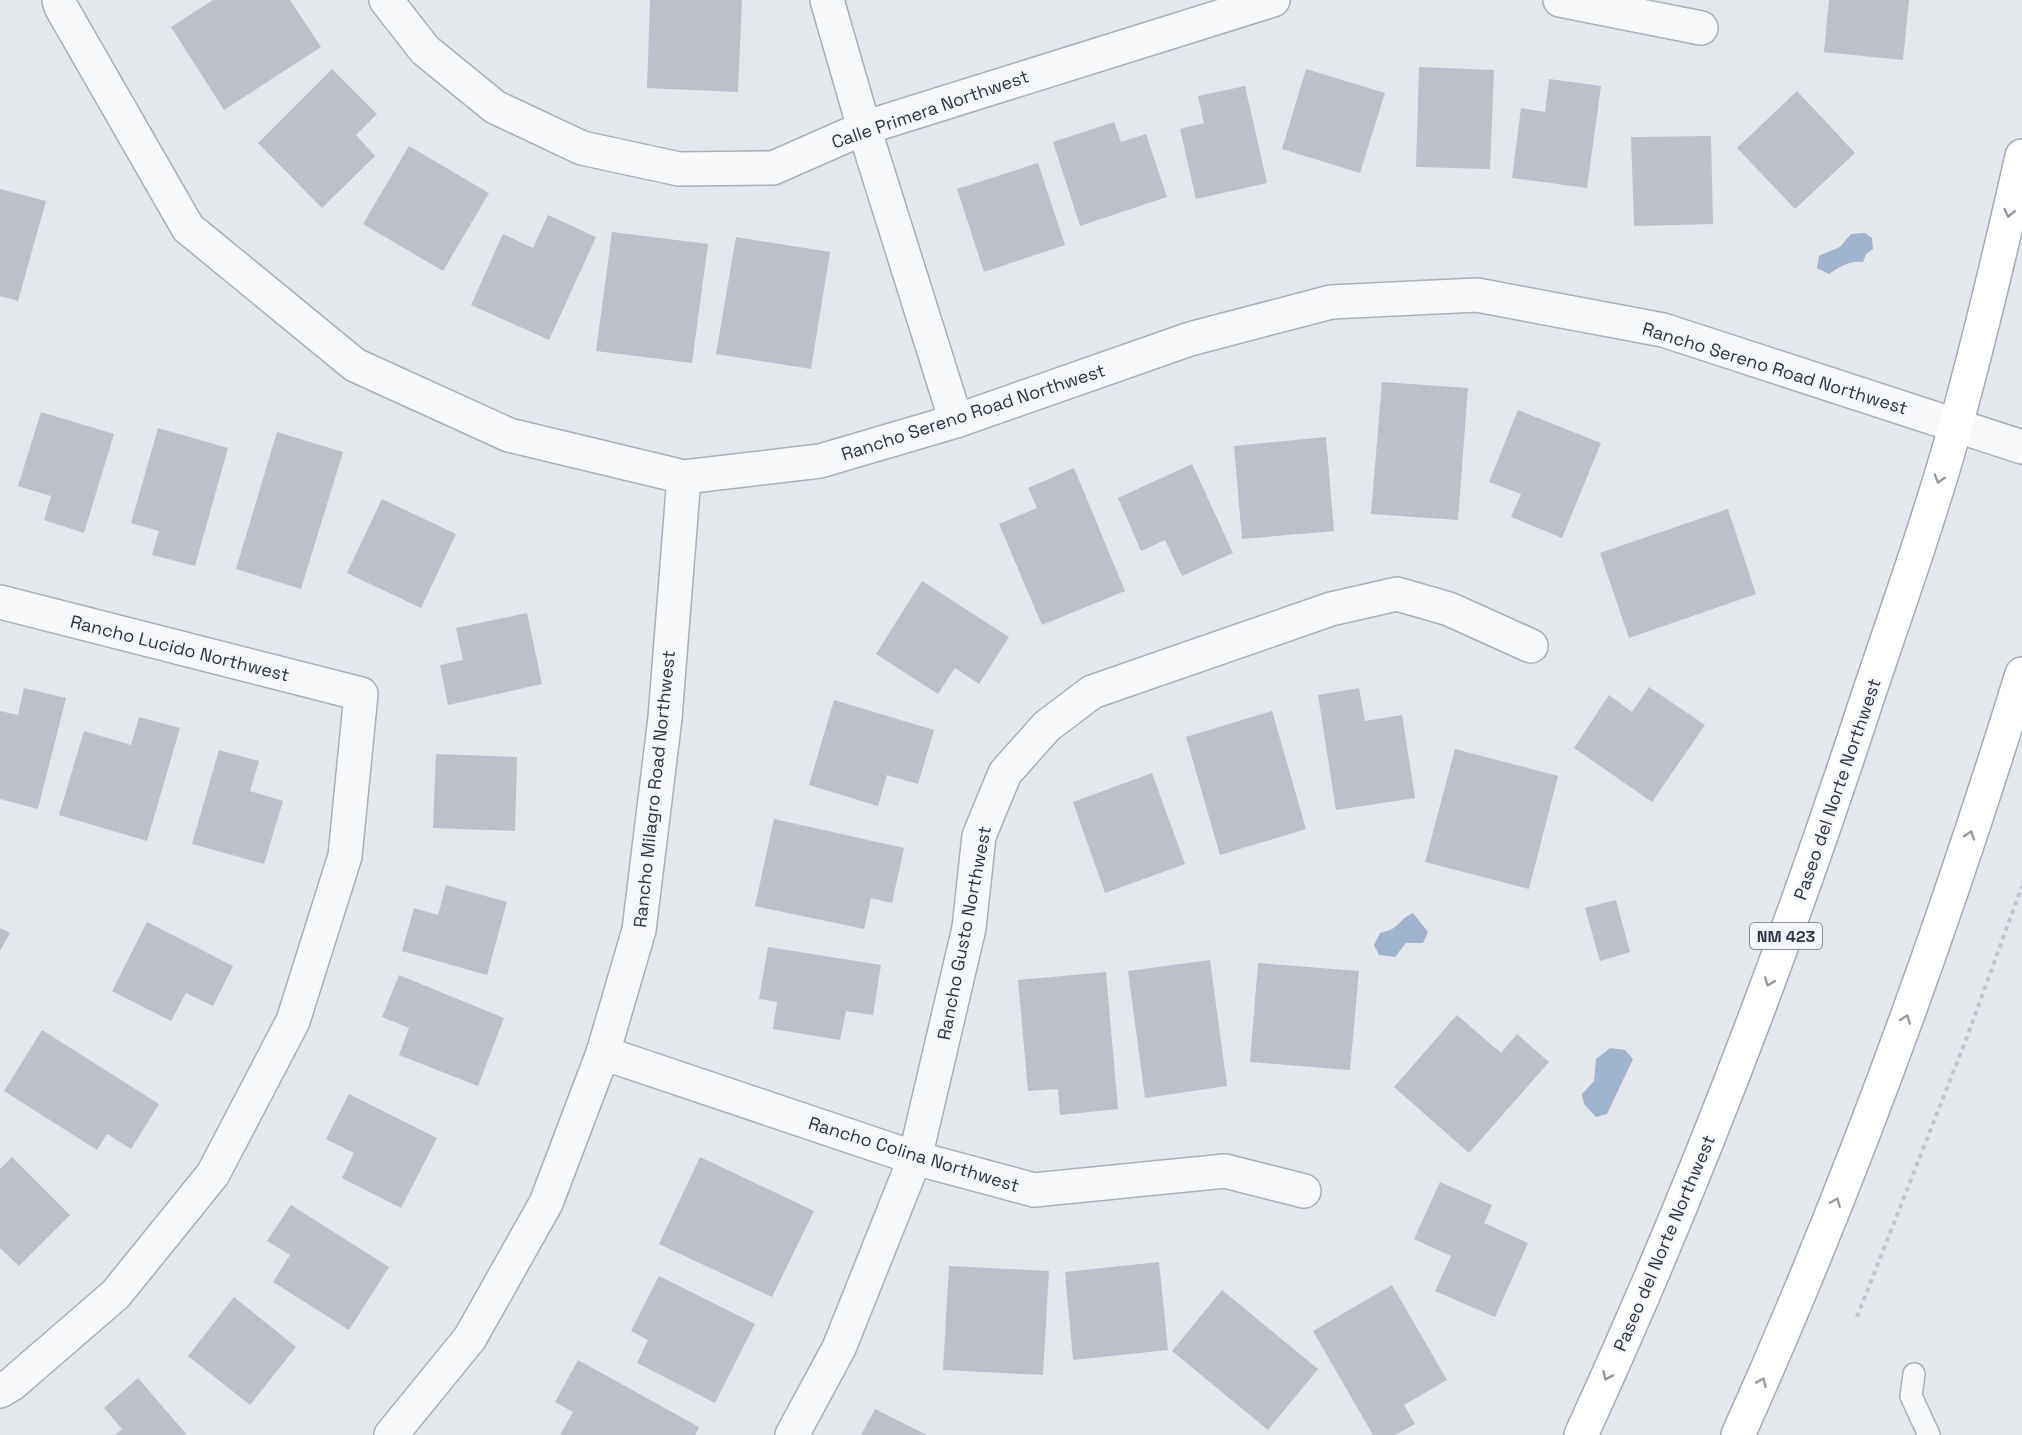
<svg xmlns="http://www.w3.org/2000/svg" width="2022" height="1435" font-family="'Space Grotesk',sans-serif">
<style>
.water{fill:#9fb4cc}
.building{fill:#bbc0ca}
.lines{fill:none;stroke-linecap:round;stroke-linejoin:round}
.service-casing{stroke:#a9aeb7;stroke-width:24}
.minor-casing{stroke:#a9aeb7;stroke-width:36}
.tertiary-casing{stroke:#a9aeb7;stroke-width:36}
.primary-casing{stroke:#a3abb8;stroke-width:36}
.path{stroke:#c2c5cb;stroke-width:4;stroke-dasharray:4.5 4.5;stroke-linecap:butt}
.service{stroke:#f7f8fa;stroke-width:21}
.minor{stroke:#f7f8fa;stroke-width:33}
.tertiary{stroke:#f7f8fa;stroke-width:33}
.primary{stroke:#fff;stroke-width:33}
.oneway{stroke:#959aa2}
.labels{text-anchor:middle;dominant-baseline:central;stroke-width:4.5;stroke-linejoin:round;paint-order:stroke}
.shield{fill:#f4f6f9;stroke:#676e7b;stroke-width:1.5}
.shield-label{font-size:16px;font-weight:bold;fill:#2b3445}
.street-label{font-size:18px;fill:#2b3445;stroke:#f4f6f9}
</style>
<rect width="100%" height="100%" fill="#e4e7ec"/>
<path class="water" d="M1865,233L1872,238L1873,249L1866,254L1863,262C1850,260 1839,267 1829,274L1817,268L1819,256L1840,247L1851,234Z
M1413,913L1428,932L1423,943H1406L1395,957L1379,955L1374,945L1380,933C1402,928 1396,921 1413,913Z
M1610,1048L1625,1050L1633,1059L1607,1114L1596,1117L1584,1104L1582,1094L1594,1081L1596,1059Z"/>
<path class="building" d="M213,0H290L321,47L224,110L171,27Z
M650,0H742L738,92L647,88Z
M1829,0H1909L1903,60L1824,52Z
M1419,67L1494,70L1490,169L1416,167Z
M332,69L377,114L356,135L375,156L322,208L258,143Z
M1306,69L1385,93L1360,173L1282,149Z
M1549,79L1601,86L1587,188L1512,178L1521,108L1545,112Z
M1245,86L1267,183L1196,199L1180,129L1204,123L1198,96Z
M1797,91L1855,153L1795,209L1737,148Z
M1114,122L1121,142L1146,134L1167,197L1080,226L1053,142Z
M1711,136L1713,224L1634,226L1631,137Z
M409,146L489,193L443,271L363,224Z
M1038,163L1065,245L984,272L957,189Z
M0,189L46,201L18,301L0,296Z
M548,215L596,237L549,340L471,305L503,234L533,248Z
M612,232L708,244L692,363L596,351Z
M736,237L830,252L811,369L716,354Z
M1382,382L1468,388L1458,520L1371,514Z
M1518,410L1601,443L1562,538L1511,517L1521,494L1489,482Z
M41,412L114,434L84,533L44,520L51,496L18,486Z
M158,428L228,448L195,566L152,555L159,531L131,523Z
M277,432L343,452L301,589L236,569Z
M1326,437L1334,531L1242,539L1234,446Z
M1192,464L1233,553L1182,576L1165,540L1141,551L1118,498Z
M1074,468L1125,591L1042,625L999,524L1037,508L1028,488Z
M382,499L456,534L421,608L347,573Z
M1728,509L1756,594L1629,638L1600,553Z
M922,581L1009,637L979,684L955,668L938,694L876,654Z
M527,613L542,684L448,705L440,665L463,660L456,628Z
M1649,687L1705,725L1652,802L1574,748L1609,695L1632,712Z
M24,688L66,698L38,809L0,799V711L18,715Z
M1359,688L1365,721L1402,715L1415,798L1336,810L1318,695Z
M834,700L934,730L918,784L887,775L878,806L809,785Z
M1272,711L1306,829L1220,855L1186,737Z
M139,717L180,728L147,841L59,815L84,731L131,745Z
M1455,749L1558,776L1529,889L1425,862Z
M219,750L259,761L250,791L283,801L264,864L192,844Z
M436,754L517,757L515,831L433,828Z
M1152,773L1185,864L1105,893L1073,802Z
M774,819L904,848L892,903L871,898L864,929L755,906Z
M446,885L507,902L487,975L402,951L414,908L438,915Z
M1616,900L1630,952L1600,961L1585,908Z
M147,922L233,966L213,1006L186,993L171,1021L112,991Z
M0,928L10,933L0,951Z
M768,947L881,965L873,1015L846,1011L840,1040L773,1029L777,1002L759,999Z
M1210,960L1227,1086L1145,1098L1128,971Z
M1258,963L1359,971L1350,1070L1250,1062Z
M1106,972L1118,1109L1060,1115L1058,1089L1028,1091L1018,980Z
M399,975L504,1018L478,1086L399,1055L409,1028L382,1017Z
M1457,1015L1501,1053L1517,1034L1549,1062L1469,1153L1394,1087Z
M42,1030L159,1104L131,1149L107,1134L97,1150L4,1091Z
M349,1094L437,1138L401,1208L342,1178L354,1153L326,1139Z
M12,1157L70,1215L19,1266L0,1248V1169Z
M700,1157L814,1211L772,1297L659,1244Z
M1440,1182L1492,1205L1484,1223L1528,1243L1495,1317L1435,1291L1451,1256L1414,1239Z
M291,1205L389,1267L349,1330L273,1282L290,1255L267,1241Z
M1159,1262L1168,1350L1073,1360L1065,1272Z
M949,1266L1049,1271L1043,1375L943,1370Z
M659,1276L755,1324L715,1403L637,1363L648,1340L631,1331Z
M1392,1285L1447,1380L1404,1405L1415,1424L1395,1435H1373L1313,1331Z
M1222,1290L1318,1369L1268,1430L1172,1351Z
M234,1297L296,1347L250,1405L188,1356Z
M578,1360L699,1427L695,1435H560L573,1412L555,1402Z
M138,1378L187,1435H115L122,1429L104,1408Z
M875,1409L927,1435H861Z"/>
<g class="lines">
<defs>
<path id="service" d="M1914,1374L1911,1396L1929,1435"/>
<path id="minor" d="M386,0L425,50L495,107L582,148L679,169L773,168L864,128L1273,0
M827,0L864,128L956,421
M1560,0L1701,28
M0,602L361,694L345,856L293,1021L213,1174L116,1294L12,1384L0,1391
M603,1053L915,1158L1034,1190L1225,1171L1304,1191
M792,1435L839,1348L915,1158L969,928L979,836L1005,773L1047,726L1092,692L1331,609L1397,594L1449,609L1531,646"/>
<path id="tertiary" d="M59,0L61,7L188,228L355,365L509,435L684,477L820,461L956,421L1190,339L1331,302L1477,295L1663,330L2022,447
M391,1435L470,1338L546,1203L603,1053L639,930L665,718L684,477"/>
<path id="primary" d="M1581,1435C1691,1196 1785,950 1867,699C1898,607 1931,515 1957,421C1981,333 2002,245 2022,156
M1738,1435C1849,1188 1942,933 2022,674"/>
</defs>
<use href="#service" class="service-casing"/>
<use href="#minor" class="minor-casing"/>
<use href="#tertiary" class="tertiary-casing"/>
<use href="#primary" class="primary-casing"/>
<path class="path" d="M1857,1317L1967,1037L2022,886"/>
<use href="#service" class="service"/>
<use href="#minor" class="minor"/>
<use href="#tertiary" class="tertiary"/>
<use href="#primary" class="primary"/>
</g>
<defs><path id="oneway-chevron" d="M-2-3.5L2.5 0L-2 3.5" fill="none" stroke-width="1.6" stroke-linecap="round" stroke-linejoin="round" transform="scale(1.5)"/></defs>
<g class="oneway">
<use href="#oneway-chevron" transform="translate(2009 213) rotate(103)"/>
<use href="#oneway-chevron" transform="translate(1939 479) rotate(107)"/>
<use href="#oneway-chevron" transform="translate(1970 835) rotate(-72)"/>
<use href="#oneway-chevron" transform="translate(1769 982) rotate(111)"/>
<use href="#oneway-chevron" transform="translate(1906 1019) rotate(-70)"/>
<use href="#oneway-chevron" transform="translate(1836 1202) rotate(-68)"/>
<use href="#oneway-chevron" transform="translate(1607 1376) rotate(114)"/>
<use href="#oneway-chevron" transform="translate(1762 1382) rotate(-66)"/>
</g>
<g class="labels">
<rect class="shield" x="1750" y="923" width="72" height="26" rx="4.5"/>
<g class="shield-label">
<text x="1786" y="936">NM 423</text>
</g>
<g class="street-label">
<text transform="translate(930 109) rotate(-19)">Calle Primera Northwest</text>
<text transform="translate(1775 368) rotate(17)">Rancho Sereno Road Northwest</text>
<text transform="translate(973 412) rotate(-18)">Rancho Sereno Road Northwest</text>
<text transform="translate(180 648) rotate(14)">Rancho Lucido Northwest</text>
<text transform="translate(654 789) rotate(-84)">Rancho Milagro Road Northwest</text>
<text transform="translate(1837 789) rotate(-71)">Paseo del Norte Northwest</text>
<text transform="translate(964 933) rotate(-79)">Rancho Gusto Northwest</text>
<text transform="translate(914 1154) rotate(17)">Rancho Colina Northwest</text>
<text transform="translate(1664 1243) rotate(-67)">Paseo del Norte Northwest</text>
</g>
</g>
</svg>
